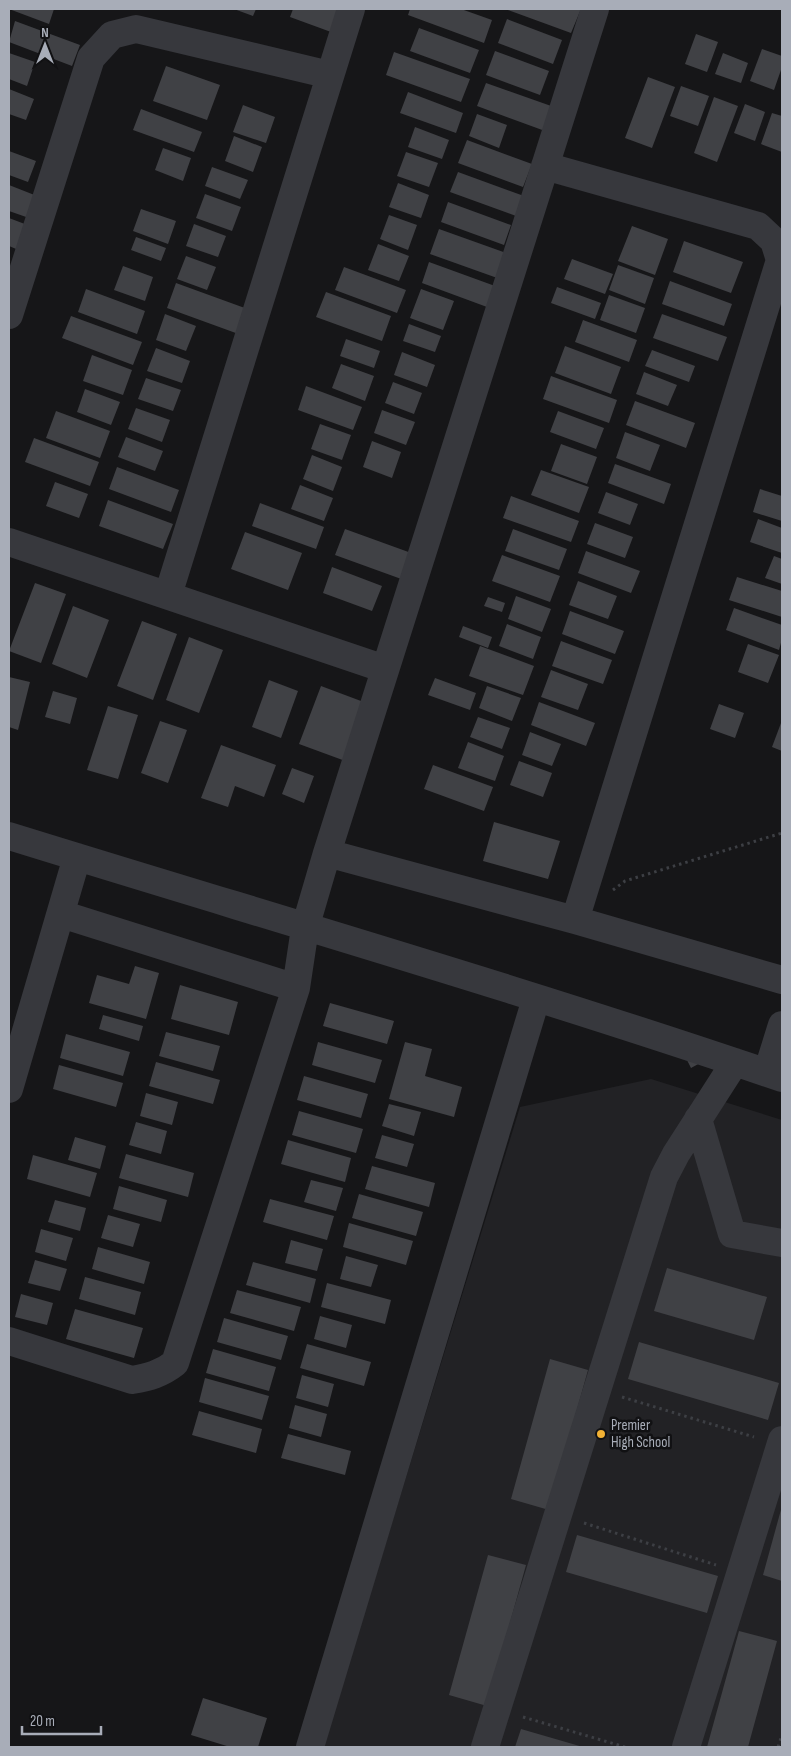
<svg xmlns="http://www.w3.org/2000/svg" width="791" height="1756" font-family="'Sofia Sans Condensed',sans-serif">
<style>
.built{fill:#222225}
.building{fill:#404145}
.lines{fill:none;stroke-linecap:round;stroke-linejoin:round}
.path{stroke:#3d3f44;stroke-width:3;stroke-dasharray:2.5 4;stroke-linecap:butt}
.minor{stroke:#37383d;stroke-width:28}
.poi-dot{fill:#f2b134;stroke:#111113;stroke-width:2}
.labels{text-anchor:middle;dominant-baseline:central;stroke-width:5;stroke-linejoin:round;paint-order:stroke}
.poi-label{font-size:15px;fill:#a8adb8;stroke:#111113;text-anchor:start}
</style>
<rect width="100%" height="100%" fill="#161618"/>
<path class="built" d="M651,1079L782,1120V1747H323L520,1107Z"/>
<path class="building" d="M9,9H54L49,24Z
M234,9H256L253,16Z
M293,9H340L331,32L290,17Z
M410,9H461L492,20L484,43L408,15Z
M505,9H581L571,33Z
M507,19L562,40L553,64L498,43Z
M15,21L80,45L72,66L9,42Z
M419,28L479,50L470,73L410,51Z
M696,34L718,42L707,72L685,64Z
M762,49L782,56V67L774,90L750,81Z
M495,51L549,71L540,95L486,75Z
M394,52L470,79L461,102L386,75Z
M9,53L35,62L27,86L9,79Z
M723,53L748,63L741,83L715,74Z
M166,66L220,85L207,120L153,101Z
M648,77L675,87L652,148L625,138Z
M486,83L554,107L545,131L477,106Z
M681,86L709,96L698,126L670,116Z
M9,89L34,99L26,120L9,114Z
M408,92L463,113L456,133L400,113Z
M714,97L738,106L717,162L694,153Z
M745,104L765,112L755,141L734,133Z
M243,105L275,117L266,143L233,132Z
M141,109L202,132L194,152L133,130Z
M772,113L782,116V152L761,144Z
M477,114L507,125L499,148L469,136Z
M415,127L449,140L442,159L408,147Z
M234,136L262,147L253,172L225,161Z
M467,140L532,164L523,187L458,163Z
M163,148L191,158L183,181L155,170Z
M9,151L36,161L28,182L9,175Z
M406,152L438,163L429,187L397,176Z
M212,167L248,180L240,199L205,186Z
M458,172L524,196L516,216L450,192Z
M398,183L429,195L421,218L389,207Z
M9,185L37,196L29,218L9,211Z
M205,194L241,207L232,231L196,218Z
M448,202L511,225L504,245L441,222Z
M141,209L176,221L168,244L133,231Z
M389,215L417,225L408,250L380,239Z
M9,218L30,226L21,251L9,246Z
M194,224L226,236L218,257L186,246Z
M632,226L668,239L655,275L618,261Z
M439,229L509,254L500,279L430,254Z
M136,237L166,248L161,261L131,250Z
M684,241L743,262L731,293L673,272Z
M378,244L409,256L399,281L368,270Z
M186,256L216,267L207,290L177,279Z
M572,259L613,274L605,294L564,279Z
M429,262L495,286L487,307L422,283Z
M618,265L654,278L645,304L609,290Z
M123,266L153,277L145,301L114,290Z
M344,267L406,290L397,313L335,290Z
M670,281L732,304L724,326L662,304Z
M176,283L253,311L244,336L167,308Z
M557,287L601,303L595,319L551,303Z
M86,289L145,311L137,334L78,312Z
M421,289L454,301L443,330L410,318Z
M326,292L391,316L382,341L316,317Z
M609,295L645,308L636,333L600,320Z
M165,314L196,326L186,351L156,340Z
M662,314L727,337L718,361L653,338Z
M71,316L142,342L133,365L62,338Z
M583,320L637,340L629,362L575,342Z
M409,324L441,336L435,352L403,341Z
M346,339L380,351L374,368L340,356Z
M565,346L621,367L611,394L555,373Z
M156,348L190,361L182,383L147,371Z
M652,350L695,366L689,382L645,366Z
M402,352L435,365L427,387L394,375Z
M92,355L132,370L123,395L83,381Z
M341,364L374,376L365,401L332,388Z
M644,372L677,385L668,406L636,394Z
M551,376L617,400L609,423L543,399Z
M146,378L181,390L173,411L138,399Z
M393,382L422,393L414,414L385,403Z
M306,386L362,407L353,430L298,410Z
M85,389L120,402L111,425L77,412Z
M635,401L695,423L686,448L626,425Z
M136,408L170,420L162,442L128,429Z
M382,410L415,422L406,445L374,433Z
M56,411L110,431L100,458L46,438Z
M558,411L604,428L596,449L550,432Z
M320,424L351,435L342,460L311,449Z
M625,432L660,445L650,471L616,458Z
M126,437L163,451L155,471L118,457Z
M34,438L99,462L90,486L25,462Z
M372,441L401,452L392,478L363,467Z
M561,444L597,457L587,484L551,471Z
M312,455L342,467L333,491L303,479Z
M615,464L671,484L664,504L608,483Z
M117,467L179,490L171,512L109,489Z
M541,470L589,487L579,513L531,495Z
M55,482L88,494L79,518L46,506Z
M300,485L333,498L324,521L291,509Z
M760,489L782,496V521L753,512Z
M606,492L638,504L630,525L598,513Z
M511,496L579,521L571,542L503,518Z
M108,500L173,524L163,549L99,526Z
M260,503L324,527L316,549L252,526Z
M758,519L782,528V553L750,542Z
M595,523L633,537L625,558L587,544Z
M345,529L414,554L404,580L335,555Z
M513,529L567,549L559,570L505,551Z
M245,532L302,553L288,590L231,569Z
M586,551L640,571L631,593L578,573Z
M502,555L560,576L550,602L492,581Z
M774,556L782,559V584L765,578Z
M332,567L382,586L372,611L323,593Z
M737,577L782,591V617L729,600Z
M578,581L617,596L608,619L569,605Z
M35,583L66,594L41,663L9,651Z
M516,596L551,609L542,632L508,619Z
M488,597L505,603L502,612L484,606Z
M73,606L109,620L87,678L52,664Z
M734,608L782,625V639L779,650L726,630Z
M570,611L624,631L615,654L562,634Z
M142,621L177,634L153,700L117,686Z
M507,624L541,637L533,659L499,646Z
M463,626L492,637L488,648L459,637Z
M189,637L223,650L199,713L166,700Z
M561,641L612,660L603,684L552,666Z
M748,644L779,655L768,683L738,672Z
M480,646L534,666L523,695L469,676Z
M551,670L588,684L578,710L541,697Z
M9,677L30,682L18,730L9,727Z
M435,678L476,693L470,710L428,695Z
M269,680L298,691L281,738L252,727Z
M321,686L369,704L348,762L299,744Z
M487,686L521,698L512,721L479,708Z
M53,691L77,698L70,724L45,717Z
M539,702L595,723L586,746L531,725Z
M719,704L744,713L735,738L710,729Z
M108,706L138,715L118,779L87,770Z
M478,717L510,728L502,749L470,737Z
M160,721L187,730L168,783L141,773Z
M781,723H782V751L772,747Z
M530,732L561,744L552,766L522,755Z
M468,742L504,756L495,781L458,768Z
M221,745L276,765L264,797L235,786L228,807L201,798Z
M519,761L552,773L543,797L510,785Z
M433,765L493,787L484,811L424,789Z
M292,768L314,776L304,803L282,794Z
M494,822L560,841L548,879L483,861Z
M135,966L159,973L146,1019L89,1003L97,975L129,984Z
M180,985L238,1002L229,1035L171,1019Z
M330,1003L394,1021L387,1044L323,1026Z
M103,1015L143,1026L139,1041L99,1029Z
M166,1032L220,1046L213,1071L159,1056Z
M66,1034L130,1052L123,1076L60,1058Z
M318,1042L382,1060L375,1083L312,1065Z
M405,1042L432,1049L425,1076L462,1087L454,1117L389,1099Z
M685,1056L702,1062L691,1068Z
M156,1062L220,1080L213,1104L149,1086Z
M59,1065L123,1083L116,1107L53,1089Z
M304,1076L368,1094L361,1118L297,1100Z
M146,1093L178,1102L172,1125L140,1116Z
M389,1104L421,1112L414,1136L382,1126Z
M299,1111L363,1129L356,1153L292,1135Z
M136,1122L167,1131L161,1154L129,1145Z
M382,1135L414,1144L407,1167L375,1158Z
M75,1137L106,1146L100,1169L68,1160Z
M288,1140L351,1158L345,1182L281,1164Z
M126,1154L194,1173L188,1197L119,1178Z
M33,1155L97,1173L90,1197L27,1179Z
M372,1166L435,1183L429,1207L365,1189Z
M311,1180L343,1188L336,1211L304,1202Z
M119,1186L167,1200L161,1222L113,1209Z
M359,1194L423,1212L416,1236L352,1218Z
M270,1199L334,1216L327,1240L263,1222Z
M55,1200L86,1208L80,1231L48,1222Z
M108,1215L140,1224L133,1247L101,1238Z
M349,1223L413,1241L406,1265L343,1247Z
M41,1229L73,1238L66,1261L35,1252Z
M291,1240L323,1249L317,1271L285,1263Z
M98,1247L150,1262L144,1284L92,1269Z
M346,1256L378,1265L371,1287L340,1279Z
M35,1260L67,1269L60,1291L28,1283Z
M253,1262L316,1279L310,1303L246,1285Z
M667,1268L767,1297L754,1340L654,1311Z
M85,1277L141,1292L135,1315L79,1299Z
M327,1283L391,1300L385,1324L321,1307Z
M237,1290L301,1307L294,1331L230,1313Z
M21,1294L53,1303L47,1325L15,1317Z
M75,1309L143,1328L134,1358L66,1339Z
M320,1316L352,1325L346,1348L314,1339Z
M224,1318L288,1336L281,1360L217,1342Z
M639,1342L779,1383L768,1420L628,1379Z
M307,1344L371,1362L364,1386L300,1368Z
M213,1349L276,1367L269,1391L206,1373Z
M550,1359L588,1370L549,1510L511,1499Z
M302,1375L334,1384L328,1407L296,1398Z
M205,1378L269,1396L262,1420L199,1402Z
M295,1405L327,1414L321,1437L289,1428Z
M199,1411L262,1429L256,1453L192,1435Z
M288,1434L351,1451L345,1475L281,1458Z
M782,1506V1581L763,1575Z
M577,1535L718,1576L707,1613L566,1572Z
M488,1555L526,1565L487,1706L449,1695Z
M739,1631L777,1641L748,1747H707Z
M203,1698L267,1718L258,1747H230L191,1735Z
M521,1729L583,1747H515Z"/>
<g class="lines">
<path class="path" d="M613,890L625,881L782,833
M622,1397L754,1437
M584,1523L716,1565
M523,1717L625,1747
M778,1747L782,1735"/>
<path class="minor" d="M545,166L758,226L774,241L780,260L575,920
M9,315L91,58L112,35L136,29L330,75
M9,542L385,669
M168,595L351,9
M9,836C267,916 527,991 782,1078
M327,853L575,920L782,980
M296,988L305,928L327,853L595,9
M767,1073L782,1025
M9,1089L77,857
M698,1119L732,1234L782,1243
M9,1341L132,1380C149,1377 161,1374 175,1363L296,988L61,914
M310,1747L536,999
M485,1747L664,1177L676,1154L735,1062
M686,1747L782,1440"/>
</g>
<circle class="poi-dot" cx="601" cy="1434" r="5"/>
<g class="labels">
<g class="poi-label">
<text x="611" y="1425">Premier<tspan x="611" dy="17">High School</tspan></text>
</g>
</g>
<rect width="791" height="1756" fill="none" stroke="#a8adb8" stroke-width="20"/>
<g transform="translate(45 45)" stroke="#111113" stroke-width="4" paint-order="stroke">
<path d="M0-4L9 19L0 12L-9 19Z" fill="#a8adb8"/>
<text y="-8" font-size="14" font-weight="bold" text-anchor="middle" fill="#a8adb8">N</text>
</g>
<path d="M22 1726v8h79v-8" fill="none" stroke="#a8adb8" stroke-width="2.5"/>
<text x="30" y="1726" font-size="15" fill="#a8adb8" stroke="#111113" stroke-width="4" paint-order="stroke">20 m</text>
</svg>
